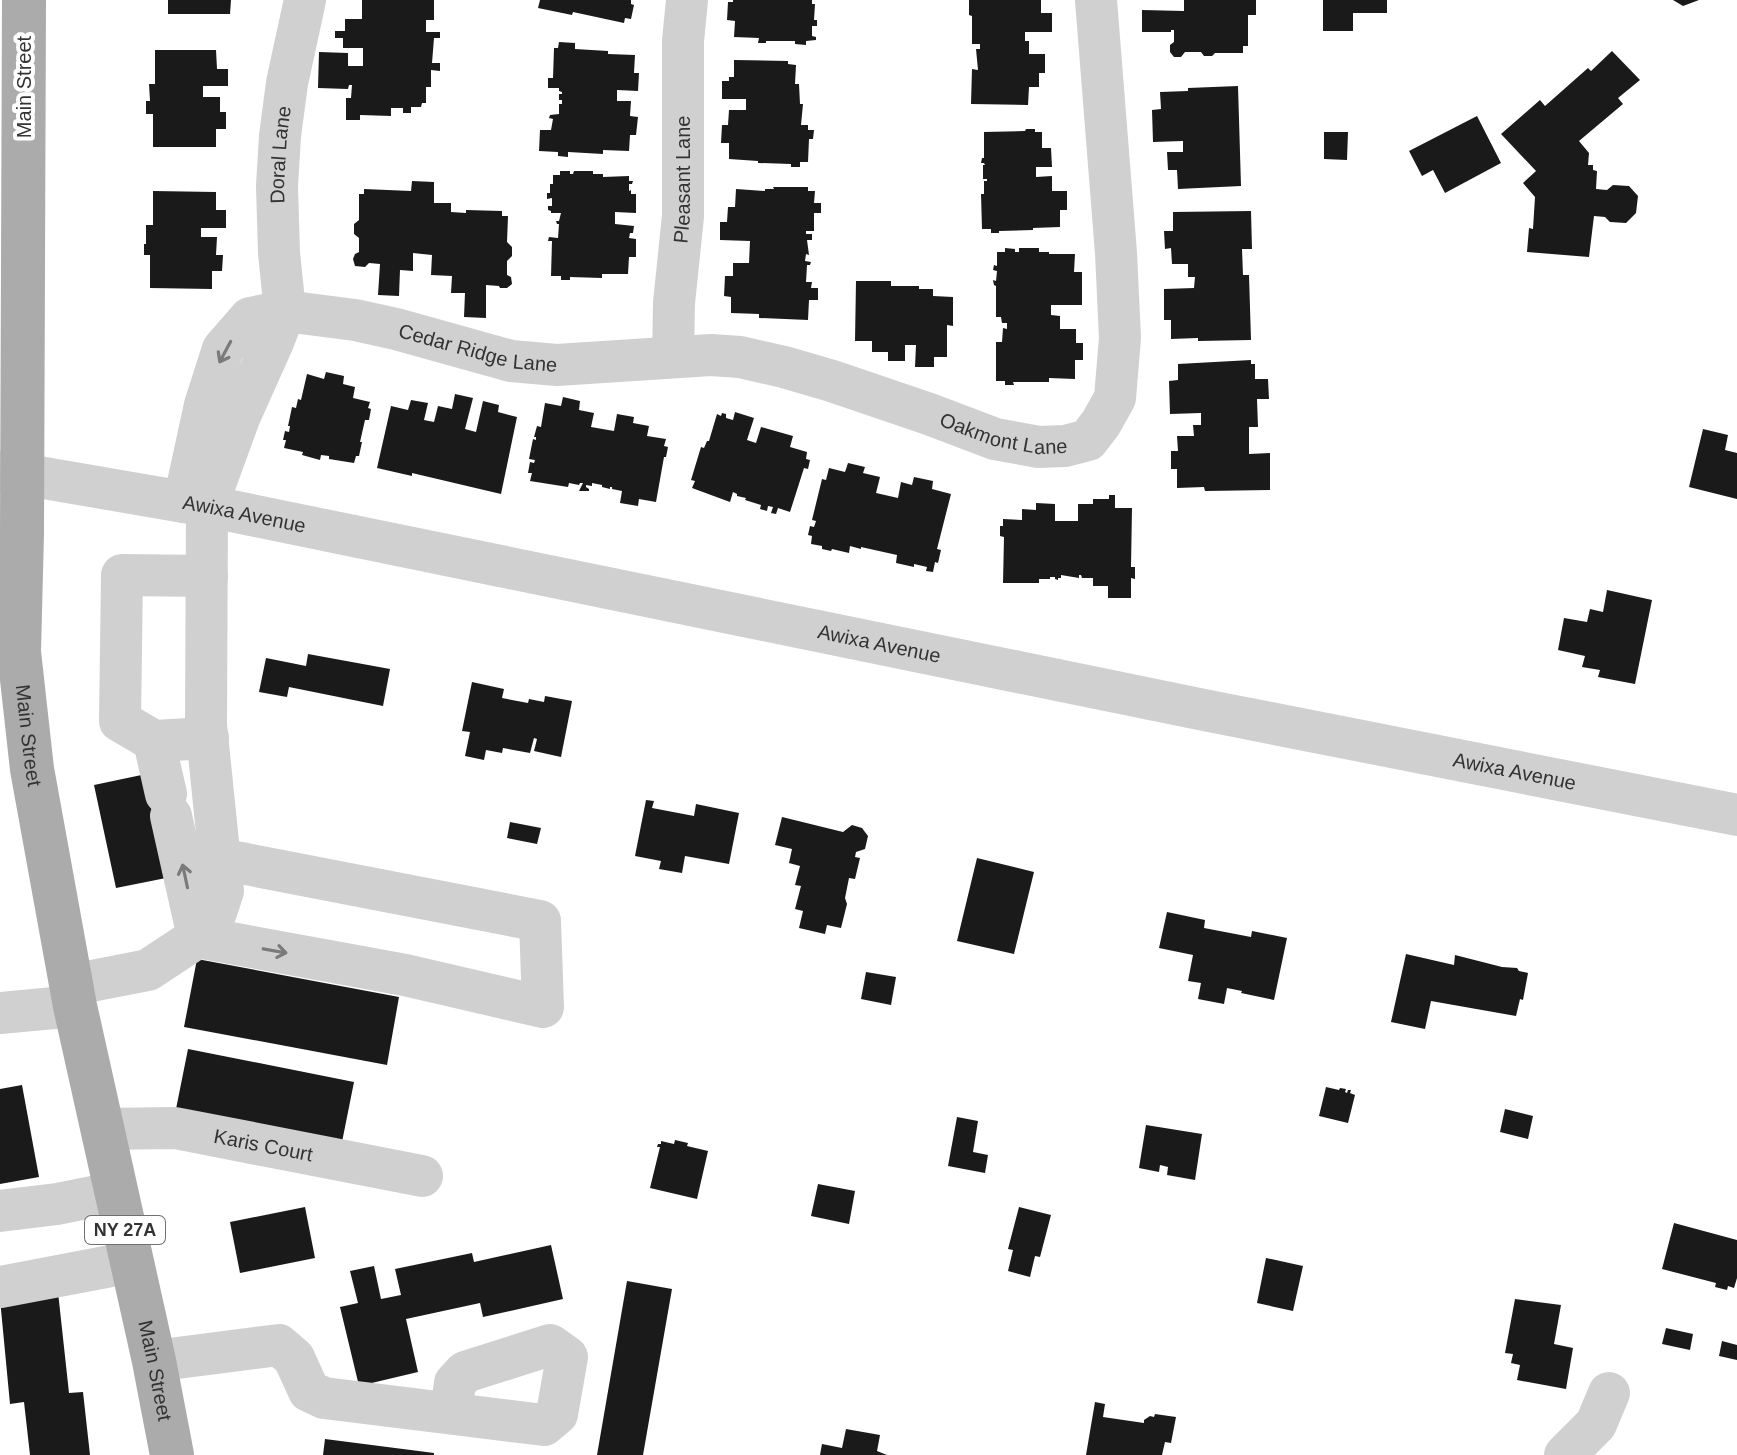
<svg xmlns="http://www.w3.org/2000/svg" width="1737" height="1455" font-family="Helvetica,sans-serif">
<style>
.building{fill:#1a1a1a}
.lines{fill:none;stroke-linecap:round;stroke-linejoin:round}
.minor{stroke:#d0d0d0;stroke-width:42}
.major{stroke:#ababab;stroke-width:44}
.oneway{stroke:#7a7a7a}
.labels{text-anchor:middle;dominant-baseline:central;stroke-width:8;stroke-linejoin:round;paint-order:stroke}
.shield{fill:#fff;stroke:#707070;stroke-width:2}
.shield-label{font-size:18px;font-weight:bold;fill:#333}
.street-label{font-size:20px;fill:#333;stroke:#fff}
</style>
<rect width="100%" height="100%" fill="#fff"/>
<path class="building" d="M168,0H231L230,14H168Z
M362,0H434V20H426V32H440V38H434L432,63H440V71L431,70V87H426V103H422L421,107H411V113H403V108H391V116L360,115V120H346V98H351L352,85H349L348,89L318,88L319,52L348,53V66H363V48H343V38H335V31H345V19H362Z
M540,0H631V4L634,5L631,19L625,18L624,23L573,12L572,15L538,8Z
M733,0H812V4H815L814,20H817V26H812V36L816,37V40L806,41V45L795,44V41H766V43H758L759,38L734,37L735,21L727,20L728,2H733Z
M969,0H1041V13H1052V32H1025V41H1029V54H1045V73H1039V87H1029L1028,105L971,104L972,69L978,70L976,49H980V44H972V16L969,15Z
M1184,0H1256V15H1248V46H1243V53H1215L1212,56H1204L1201,52H1185L1181,57H1174L1170,52V45L1174,42V30H1171V32H1142V10L1184,11Z
M1323,0H1387V13H1353V31H1323Z
M1673,0H1699L1683,6Z
M559,42L575,43V49L608,51V54L635,55L634,73H639L638,91L617,90V101H631L630,116L638,117L636,135H630L629,151L603,150V154L568,152V157L558,156V152L539,151L540,130H551L553,119L549,118L550,115L559,114V104H562V100H559V94H562V92L559,91V88H548V78H553L554,48H558Z
M155,50H216L217,69H228V86H203V97H220V112H226V129H216V147H153V114H146V101H150L149,84H155Z
M1612,51L1640,80L1618,98L1623,104L1579,141L1589,153L1588,165H1593V170L1597,171L1596,189L1607,190L1613,185L1629,186L1638,196L1636,213L1626,223L1610,222L1605,217L1594,216L1589,257L1527,252L1529,228L1533,229L1535,197L1523,183L1536,171L1501,134L1540,100L1545,106L1588,68L1591,71Z
M734,60L788,61V64L796,65L795,84H799L800,104H803L801,125H808V130H814L813,139H809L808,162H800V167H791V164L758,163V161L729,159V143H721L722,125H728L729,110H746V99H722V81H729V77H734Z
M1238,86L1241,186L1178,189L1177,170H1168L1167,152H1183V141L1153,142L1152,110L1161,109L1160,92L1188,91V88Z
M1477,116L1501,163L1445,193L1433,170L1422,176L1409,151Z
M1026,129H1035V132H1042V148H1051L1052,167H1036V177L1052,176V191H1067V210H1060V227L1033,228V230L999,231V233H991V229H982L981,194H984V181H987V179H983V165H985L984,163H981L982,158H984V132L1025,131Z
M1324,132H1348L1347,160L1324,159Z
M560,171H570V174H573L574,171H593V174H603V177L629,176V181H633L632,184H629V191L631,190V194H636V213L615,212V224L634,226L633,233H630L629,238L636,239V257H629L628,274H602V278L570,277V280H561V276H551L552,241H548L549,237L558,238L559,224H557L556,221H559L561,213H551V211L548,210V206H552V198L547,199V193H550V184H553V175H560Z
M412,181L434,182V203H451V212L466,213V210L502,211V216H508L507,242L512,247V256L507,261V275L511,277L512,284L507,288H500L499,286L486,285V318L464,317L465,293H451L452,276L431,275L432,255L413,253V271L400,270L399,296L378,295L380,264L369,263L365,267L355,266L353,259L355,254L359,252V238L354,234V224L359,220V194H364V189L411,191Z
M773,187H808V191H815L814,203H821V213H814V231H806V234H812V240H807L809,255L806,254L805,261L811,262L810,265H807L806,282H812L811,288H818V300H809L808,320L759,318V314L731,313V297L724,296L725,276H733V263H749L750,241L720,240V222H727L728,207H735L736,189L765,191V189H774Z
M153,191L216,192V210H226V228H201V237H217L216,255H223L222,271H212V289L150,288V255H144V244H146V225H153Z
M1251,211L1252,249H1242L1243,275H1249L1251,340L1198,341V338L1171,339V320H1164V289L1194,288L1195,277H1188V264H1172L1171,248L1165,249L1164,231H1173V212Z
M1005,248L1015,249V252H1019V248H1039V252H1049V254H1075L1074,272H1082V305H1051V315L1060,316V329H1076V343H1083V360H1075V379L1049,378V382H1013L1014,385H1005V381H996V342H1002L1003,328L1007,329V323H1002L1001,317H996V286L994,285L993,280L996,281L997,271L993,270L994,265L997,266V252H1005Z
M856,281H891V286H919V289H933V296L953,297V326L947,325V357H934V367H915L916,345H905V361H888V352H872V341H855Z
M1251,360V364H1255V379H1268L1269,399H1257L1258,427H1249V454L1270,453V490L1205,491L1204,487L1177,488V469H1171V451H1178L1177,436H1194L1193,425H1201V413L1170,414L1169,381L1178,380V364Z
M326,372L344,376L343,384L355,387L353,398L370,402L368,408L371,409L369,420H365L360,442H362L359,456H356L354,463L329,459V456L321,455L320,460L302,455L303,452L284,448L286,440H283L285,431L289,432L290,426H288L292,407L296,408L298,399L301,400L307,374L324,379Z
M455,394L473,398L465,429L476,432L483,401L499,405L498,412L517,417L501,494L412,473V476L377,468L391,406L408,410L411,400L428,403L424,420L434,422L438,406L452,409Z
M563,397L580,401L579,410L594,413L591,427L614,431L617,414L634,417L633,423L649,426L647,436L666,439L664,446L668,447L666,457H664L656,502L639,499L638,506L620,503L622,491L612,489V487H610V489L602,487V485L592,483V486L586,485V487L589,489V491H579L583,483H580L579,485L569,483L568,487L530,481L532,473H528L530,462L534,463L535,460L529,459L533,439L536,440V437H534L537,426L541,427L545,403L561,406Z
M735,412L754,418L747,440L756,443L761,427L793,436L790,447L807,452L806,459L810,460L808,469L804,468L790,512L778,508L776,514L771,513L773,507L768,506L767,511L760,509L761,505L745,500L746,498L737,496V494L733,492L730,502L692,488L695,481L691,480L701,447L704,448L707,441H709L717,414L721,416L722,413L726,414V418L733,420Z
M1703,429L1728,435L1725,450L1737,453V499L1689,487Z
M848,463L865,467L863,473L880,477L876,493L898,498L901,482L912,485L914,477L933,481L932,489L951,494L937,549L941,550L938,563L935,562L933,572L926,571L927,567L914,564V567L896,563L897,555L861,547V549L850,546L849,553L832,549L831,551L822,549V546L811,544L812,536L808,535L810,526L814,527L816,521L812,520L822,479L826,480L829,468L845,472Z
M1109,495H1115V508H1132L1131,567H1135V579L1131,578V598H1108V586H1093V578H1082L1081,575H1079V578L1061,575V578H1058V580L1055,579V577H1050V579H1039V583H1003L1004,537L1000,536V526H1003V519L1022,520V509L1036,510V503L1055,504V521H1078V504H1093V499H1109Z
M1607,590L1652,600L1635,684L1598,677L1600,670L1582,667L1585,656L1558,650L1564,618L1587,622L1590,609L1603,612Z
M308,654L390,669L383,706L289,687L287,697L259,692L266,658L306,666Z
M472,682L504,689L502,698L528,703L529,699L544,702L545,696L572,701L561,757L534,751L537,739L534,738L530,753L503,748L502,753L486,750L484,760L465,756L470,732L462,731Z
M151,773L176,876L116,888L94,785Z
M646,800L654,801L652,808L694,816L696,804L739,813L729,864L685,856L682,873L659,869L661,861L635,856Z
M782,817L843,832L852,825L862,828L868,836L865,849L856,852L855,857L860,858L855,879L849,878L845,898L847,904L841,928L827,925L825,934L799,928L803,911L795,909L801,886L795,885L800,866L789,863L792,849L775,845Z
M510,822L541,828L537,844L507,838Z
M977,858L1034,872L1014,954L957,941Z
M1167,912L1205,920L1204,928L1251,937L1252,931L1287,938L1274,1000L1241,993L1242,991L1227,988L1224,1004L1198,999L1201,983L1188,981L1193,955L1159,948Z
M1406,954L1454,965L1455,955L1502,967L1517,968L1519,971L1528,973L1523,1000L1520,999L1516,1016L1431,1001L1425,1029L1391,1022Z
M197,959L399,997L387,1065L184,1027Z
M866,972L896,977L891,1005L861,999Z
M188,1049L354,1082L342,1142L176,1109Z
M22,1085L39,1177L0,1184V1089Z
M1326,1087L1339,1090L1340,1088L1346,1089L1345,1092L1347,1093L1348,1090H1351L1350,1093L1355,1095L1348,1123L1319,1116Z
M1505,1109L1533,1116L1528,1139L1500,1132Z
M957,1117L978,1121L973,1152L988,1155L985,1173L948,1166Z
M1146,1125L1202,1134L1195,1180L1167,1175L1168,1167L1160,1165L1159,1172L1139,1168Z
M675,1140L688,1143L687,1146L708,1151L697,1199L650,1188L660,1147H657L658,1144H661V1141L674,1144Z
M818,1184L855,1191L849,1224L811,1216Z
M305,1207L315,1258L240,1273L230,1222Z
M1019,1207L1051,1215L1040,1257L1035,1256L1030,1277L1008,1271L1013,1250L1008,1249Z
M1674,1223L1737,1240V1278L1734,1288L1728,1286L1727,1290L1715,1287L1716,1283L1662,1269Z
M551,1245L563,1299L483,1317L480,1303L406,1319L418,1372L359,1386L340,1307L358,1303L350,1271L374,1266L381,1299L401,1295L395,1269L472,1253L474,1262Z
M1266,1258L1303,1266L1293,1311L1257,1303Z
M627,1281L672,1289L643,1455H597Z
M58,1292L69,1393L83,1392L90,1455H30L24,1402L10,1404L0,1299Z
M1515,1299L1561,1305L1554,1344L1573,1348L1566,1389L1517,1380L1520,1365L1511,1363L1513,1354L1505,1353Z
M1666,1328L1693,1334L1690,1350L1662,1344Z
M1722,1341L1737,1345V1360L1719,1356Z
M1095,1402L1105,1404L1103,1417L1144,1423V1420L1150,1416L1154,1417L1155,1414L1176,1417L1171,1443L1165,1442L1162,1455H1086Z
M846,1429L880,1435L877,1451L887,1455H820L822,1444L842,1448Z
M325,1439L434,1453V1455H323Z"/>
<g class="lines">
<g class="minor">
<path id="s1" d="M673,357L674,303L683,216V41L687,0"/>
<path id="s2" d="M0,472L21,474L207,506L1204,710L1737,815"/>
<path id="s3" d="M184,502L205,405L223,349L250,318L285,311L355,320L396,329L511,361L557,365L711,355L740,357L784,367L832,381L929,414L995,439L1039,447L1065,446L1088,440L1101,423L1115,398L1120,338L1116,253L1096,0"/>
<path d="M207,576L122,575L120,721L154,741L208,738"/>
<path d="M154,741L166,794"/>
<path d="M171,816L198,937L405,975L543,1007L540,921L220,859"/>
<path id="s4" d="M71,985L148,970L198,937L216,912L223,891L206,725L207,506L239,418L273,342L285,311L279,253L277,186L280,136L287,83L305,0"/>
<path d="M0,1013L75,1006"/>
<path id="s5" d="M103,1129L175,1128L422,1176"/>
<path d="M0,1211L57,1204L117,1192"/>
<path d="M0,1287L132,1262"/>
<path d="M154,1361L279,1345L294,1358L309,1391L324,1398L544,1425L557,1414L567,1357L550,1345L465,1372L455,1383L451,1413"/>
<path d="M1565,1455L1596,1424L1609,1393"/>
</g>
<path class="major" id="s6" d="M24,0L22,533L19,652L32,769L75,1006L154,1361L172,1455"/>
</g>
<defs><path id="oneway-shaft" d="M-6 0H5M1.5-3L5.5 0L1.5 3" fill="none" stroke-width="1.6" stroke-linecap="round" stroke-linejoin="round" transform="scale(2)"/></defs>
<g class="oneway">
<use href="#oneway-shaft" transform="translate(225 352) rotate(118)"/>
<use href="#oneway-shaft" transform="translate(185 876) rotate(-102)"/>
<use href="#oneway-shaft" transform="translate(275 951) rotate(10)"/>
</g>
<g class="labels">
<rect class="shield" x="85" y="1216" width="80" height="28" rx="6"/>
<g class="shield-label">
<text x="125" y="1230">NY 27A</text>
</g>
<g class="street-label">
<text transform="translate(24 87) rotate(-90)">Main Street</text>
<text stroke="none"><textPath href="#s4" startOffset="944">Doral Lane</textPath></text>
<text stroke="none"><textPath href="#s1" startOffset="178">Pleasant Lane</textPath></text>
<text stroke="none"><textPath href="#s3" startOffset="432">Cedar Ridge Lane</textPath></text>
<text stroke="none"><textPath href="#s3" startOffset="972">Oakmont Lane</textPath></text>
<text stroke="none"><textPath href="#s2" startOffset="248">Awixa Avenue</textPath></text>
<text stroke="none"><textPath href="#s2" startOffset="896">Awixa Avenue</textPath></text>
<text stroke="none"><textPath href="#s6" startOffset="736">Main Street</textPath></text>
<text stroke="none"><textPath href="#s2" startOffset="1544">Awixa Avenue</textPath></text>
<text stroke="none"><textPath href="#s5" startOffset="162">Karis Court</textPath></text>
<text stroke="none"><textPath href="#s6" startOffset="1384">Main Street</textPath></text>
</g>
</g>
</svg>
